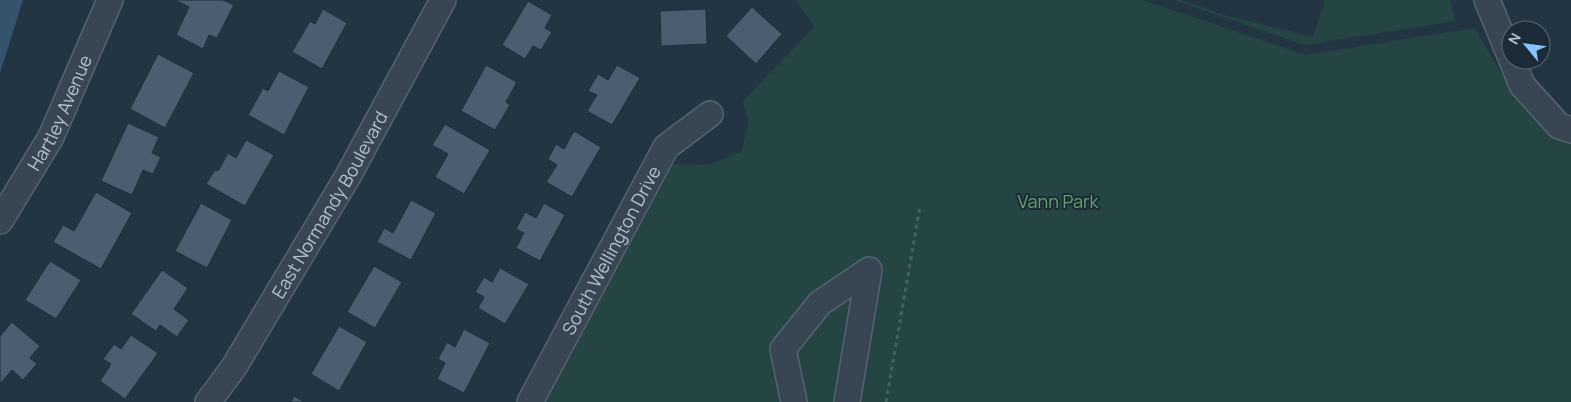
<svg xmlns="http://www.w3.org/2000/svg" width="1571" height="402" font-family="Manrope,sans-serif">
<style>
.green{fill:#254444}
.water{fill:#35536c}
.building{fill:#4b5e6f;stroke:#1e2d3a}
.lines{fill:none;stroke-linecap:round;stroke-linejoin:round}
.minor-casing{stroke:#556470;stroke-width:28}
.path{stroke:#456261;stroke-width:3;stroke-dasharray:4 4;stroke-linecap:butt}
.minor{stroke:#374652;stroke-width:25}
.labels{text-anchor:middle;dominant-baseline:central;stroke-width:4;stroke-linejoin:round;paint-order:stroke}
.street-label{font-size:18px;fill:#b4c1cd;stroke:#1c2b38}
.park-label{font-size:18px;fill:#69a06f;stroke:#1c2b38}
</style>
<rect width="100%" height="100%" fill="#233543"/>
<path class="green" d="M796,0H1143L1305,55L1475,28L1511,90L1571,140V402H546L673,164L708,165L742,151L748,122L743,101L814,27Z
M1173,0H1181L1224,15L1313,37L1325,0H1450L1456,21L1305,45Z"/>
<path class="water" d="M0,0H23L0,73Z"/>
<path class="building" d="M177,0H223L234,5L217,38L209,35L203,49L176,35L189,7L177,1Z
M528,1L552,15L545,28L552,32L541,50L533,46L525,59L502,45Z
M752,7L782,34L756,64L726,36Z
M323,9L347,23L322,69L292,52L310,21L315,24Z
M706,9L707,44L661,46L660,11Z
M158,54L194,73L165,128L130,109Z
M486,65L517,82L506,102L510,105L495,130L461,111Z
M617,65L640,78L612,125L587,111L597,95L588,91L598,74L608,80Z
M279,71L309,87L284,135L248,115L263,88L268,91Z
M128,123L159,137L152,153L161,157L153,174L143,170L132,195L101,181Z
M445,124L490,150L464,194L435,177L448,154L432,145Z
M574,131L601,147L572,197L546,182L557,165L548,159L556,144L564,149Z
M246,140L274,155L245,206L206,184L215,170L218,171L228,153L236,158Z
M96,192L132,213L101,269L53,242L63,225L74,231Z
M411,200L436,213L411,260L377,242L384,228L393,233Z
M201,203L232,220L207,268L175,251Z
M544,203L565,215L540,261L516,248L524,233L516,229L525,212L536,218Z
M50,261L81,280L56,319L25,300Z
M374,266L402,282L375,328L347,312Z
M500,268L529,284L505,324L478,308L484,297L475,292L484,277L492,282Z
M162,270L188,288L174,309L189,320L177,337L160,325L156,331L131,314Z
M12,322L40,346L30,358L37,364L23,380L12,370L0,384V336Z
M339,326L367,342L339,391L311,374Z
M464,329L490,343L464,393L437,379L445,363L438,359L447,342L455,347Z
M131,335L158,353L125,399L100,381L111,364L103,359L114,344L121,349Z
M294,396L304,402H291Z"/>
<g class="lines">
<defs>
<g id="minor">
<path d="M1487,0L1511,58"/>
<path d="M1512,60L1522,85L1559,126L1571,130"/>
<path id="s1" d="M0,221L51,137L110,0"/>
<path id="s2" d="M208,402L234,367L348,176L443,0"/>
<path id="s3" d="M530,402L666,147L710,114"/>
<path d="M794,402L783,349L820,303L869,270L847,402"/>
</g>
</defs>
<use href="#minor" class="minor-casing"/>
<path class="path" d="M886,402L920,206"/>
<use href="#minor" class="minor"/>
</g>
<g class="labels">
<g class="street-label">
<text stroke="none"><textPath href="#s1" startOffset="124">Hartley Avenue</textPath></text>
<text stroke="none"><textPath href="#s2" startOffset="232">East Normandy Boulevard</textPath></text>
<text stroke="none"><textPath href="#s3" startOffset="172">South Wellington Drive</textPath></text>
</g>
<g class="park-label">
<text x="1058" y="201">Vann Park</text>
</g>
</g>
<g transform="translate(1526 45) rotate(299)"><circle r="24" fill="#1c2b38" stroke="#596774"/>
<path d="M0-4L9 19L0 12L-9 19Z" fill="#87c4ff"/>
<text y="-8" font-size="14" font-weight="bold" text-anchor="middle" fill="#b4c1cd">N</text>
</g>
</svg>
